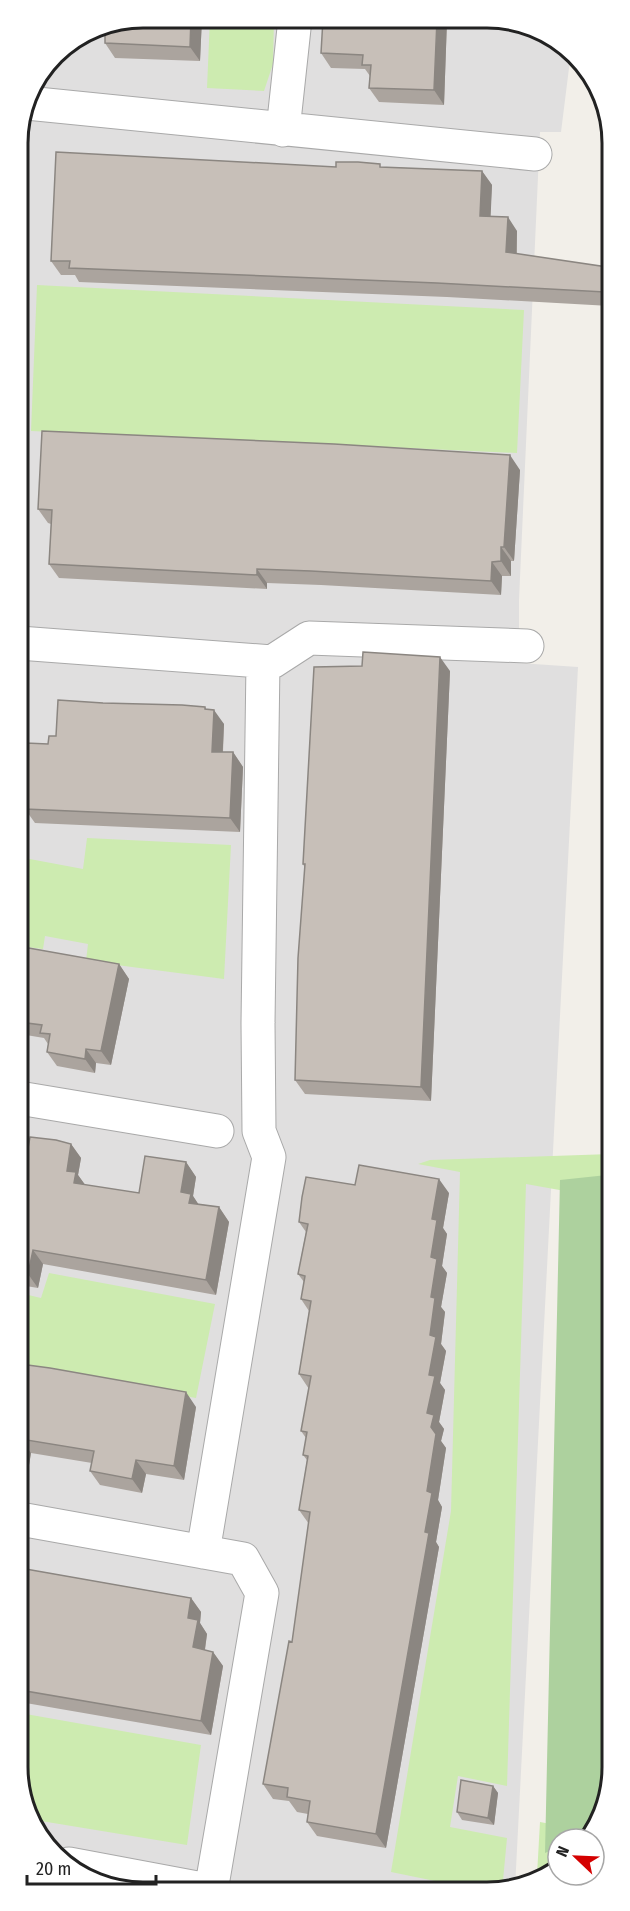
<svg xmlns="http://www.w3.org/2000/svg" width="630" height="1911" font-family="'Fira Sans Condensed',sans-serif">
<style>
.residential{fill:#e0dfdf}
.grass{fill:#cdebb0}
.forest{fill:#add19e}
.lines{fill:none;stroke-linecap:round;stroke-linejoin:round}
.minor-casing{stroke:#a9a9a9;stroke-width:35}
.minor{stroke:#fff;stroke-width:33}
.wall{fill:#aba49e}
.shaded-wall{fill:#8b8681}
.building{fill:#c7bfb8;stroke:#8b8681;stroke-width:1.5}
.rim{fill:none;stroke:#222;stroke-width:3}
</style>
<rect width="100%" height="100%" fill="#f2efe9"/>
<path class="residential" d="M143,18L512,20L571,52L561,132H540L519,600V663L578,667L515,1888L511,1891H118L54,1856L20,1792L18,135L31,88L60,49L96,27Z"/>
<path class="grass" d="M210,18L274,19L273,64L264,91L207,88Z
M37,285L524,310L517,453L31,431Z
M87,838L231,845L224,979L86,961L88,944L45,936L43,949L19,946V857L83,869Z
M611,1154L612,1776L586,1839H558V1864L537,1875L540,1822L561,1826L565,1191L526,1184L507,1786L458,1776L450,1827L507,1838L502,1891H484L391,1872L451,1511L460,1172L418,1164L430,1160Z
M49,1273L215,1304L196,1398L20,1366V1293L41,1298Z
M20,1713L201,1745L187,1845L35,1820L20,1792Z"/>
<path class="forest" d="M607,1175L611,1340L612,1776L587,1835L578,1839H558V1847L545,1853L560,1180Z"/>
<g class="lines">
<defs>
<path id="minor" d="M27,103L535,154
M283,130L295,19
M19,643L272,662L309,638L527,646
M19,1098L217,1131
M20,1519L243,1559L262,1593L211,1891
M203,1552L269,1157L259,1131L258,1023L263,662
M69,1864L213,1891"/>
</defs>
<use href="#minor" class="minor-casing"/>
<use href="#minor" class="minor"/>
</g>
<path class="wall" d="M202,18L200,61L115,58L105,43Z
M323,19L447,20L444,105L379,102L369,88L370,76L365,69L331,68L321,53Z
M336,167H383L482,171L492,185L490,217L517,231V254L607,267L610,271V306L447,297L79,282L75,275H61L51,261Z
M520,470L514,561H511V576H502L501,595L321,585L267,583V589L59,578L49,564L51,524L48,523L38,509Z
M450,671L431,1101L305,1094L295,1080L305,868L303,864Z
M103,703L206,709L224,724L223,752H233L243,767L240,832L35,823L25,809L48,744L56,736Z
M119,964L129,979L111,1065L96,1063L95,1073L57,1066L47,1052L48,1044L44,1038L20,1034L19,1033V967Z
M71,1144L81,1158L78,1175L85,1185L139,1193L186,1162L196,1177L193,1196L198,1204L219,1207L229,1222L216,1295L43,1264L38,1288L20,1285V1163L25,1164Z
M355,1185L449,1193L443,1228L447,1234L442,1266L447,1273L441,1307L445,1312L441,1344L446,1351L440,1383L445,1390L439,1422L444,1429L441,1441L446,1448L438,1500L442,1507L436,1542L439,1547L386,1848L317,1836L307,1822L308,1814L297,1812L289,1801L273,1799L263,1784L292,1642L309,1524L299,1510L307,1460L303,1455L306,1438L301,1431L309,1389L299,1374L309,1311L301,1299L304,1282L298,1274L306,1232L299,1222Z
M20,1364L196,1407L184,1480L146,1474L142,1493L100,1485L90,1471L92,1463L31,1453L28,1471L20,1470Z
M20,1568L191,1598L201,1612L200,1623L207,1634L205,1650L213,1652L223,1666L211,1735L20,1702Z
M493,1786L498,1793L494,1825L462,1820L457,1812Z"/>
<path class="shaded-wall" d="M191,18H202L200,61L190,47Z
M437,20H447L444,105L434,90Z
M482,171L492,185L490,231L480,216Z
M508,217L517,231L516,266L506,252Z
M607,267L610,271V299L605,292Z
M510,455L520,470L514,561L504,547Z
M501,547L511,561V576L501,561Z
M492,562L502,576L501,595L491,581Z
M257,569L267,583V589L257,575Z
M440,657L450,671L431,1101L421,1087Z
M205,707L214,720V710L224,724L222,766L212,752Z
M233,752L243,767L240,832L230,818Z
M119,964L129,979L111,1065L101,1051Z
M86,1049L96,1063L95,1073L85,1059Z
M71,1144L81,1158L78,1175L86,1186L84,1197L67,1171Z
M186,1162L196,1177L193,1196L201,1208L199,1217L181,1192Z
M439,1179L449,1193L443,1228L447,1234L442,1266L447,1273L441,1307L445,1312L441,1344L446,1351L440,1383L445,1390L439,1422L444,1429L441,1441L446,1448L438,1500L442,1507L436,1542L439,1547L386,1848L376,1834L425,1532L431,1427L427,1413L432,1219Z
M219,1207L229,1222L216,1295L206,1280Z
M33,1250L43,1264L38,1288L28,1274Z
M186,1392L196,1407L184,1480L174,1466Z
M21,1439L31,1453L28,1471L20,1461Z
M136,1460L146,1474L142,1493L132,1479Z
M191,1598L201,1612L200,1623L207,1634L203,1662L193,1647L188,1618Z
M213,1652L223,1666L211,1735L201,1721Z
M493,1786L498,1793L494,1825L488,1818Z"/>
<path class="building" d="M143,18H191L190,47L105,43V25Z
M323,19L437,20L434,90L369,88L371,65H362L363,55L321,53Z
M56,152L336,167V162H358L380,164V167L482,171L480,216L508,217L506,252L607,267L605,292L437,283L69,268L70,261H51Z
M42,431L334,444L510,455L504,547H501V561L492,562L491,581L311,571L257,569V575L49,564L52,510L38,509Z
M363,652L440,657L421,1087L295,1080L298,958L305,864H303L314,667L362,666Z
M58,700L103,703L182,705L205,707V709L214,710L212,752H233L230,818L25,809L26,743L48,744L49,736H56Z
M23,947L119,964L101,1051L86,1049L85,1059L47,1052L50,1034L40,1033L42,1025L19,1022V967Z
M30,1137L56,1140L71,1144L67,1171L76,1172L74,1183L139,1193L145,1156L186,1162L181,1192L191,1194L189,1203L219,1207L206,1280L33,1250L28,1274L20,1273V1163L25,1164Z
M359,1165L439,1179L432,1219L437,1220L431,1257L437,1259L431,1297L435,1298L430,1335L436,1337L429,1375L435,1376L427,1413L434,1415L431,1427L436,1434L427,1491L432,1493L425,1532L429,1533L376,1834L307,1822L310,1801L287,1797L288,1788L263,1784L289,1641L292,1642L310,1512L299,1510L308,1456L303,1455L307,1432L301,1431L311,1376L299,1374L311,1301L301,1299L305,1276L298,1274L308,1224L299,1222L302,1197L306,1177L355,1185Z
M20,1364L50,1368L186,1392L174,1466L136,1460L132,1479L90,1471L94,1451L21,1439L20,1444Z
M20,1568L191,1598L188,1618L198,1620L193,1647L213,1652L201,1721L20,1690Z
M461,1780L493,1786L488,1818L457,1812Z"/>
<path d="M0 0H630V1911H0ZM143 28H487A115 115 0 0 1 602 143V1767A115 115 0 0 1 487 1882H143A115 115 0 0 1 28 1767V143A115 115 0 0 1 143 28Z" fill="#fff" fill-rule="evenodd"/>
<path class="rim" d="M143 28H487A115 115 0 0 1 602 143V1767A115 115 0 0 1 487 1882H143A115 115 0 0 1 28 1767V143A115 115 0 0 1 143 28Z"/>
<g transform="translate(576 1857) rotate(293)"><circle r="28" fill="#ffffff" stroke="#a7a7a7" stroke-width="1.5"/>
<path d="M0-4.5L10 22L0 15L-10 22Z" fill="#d40000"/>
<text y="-9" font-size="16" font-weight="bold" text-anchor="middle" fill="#222222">N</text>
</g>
<path d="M27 1875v9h129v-9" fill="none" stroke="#222222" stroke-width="3"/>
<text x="36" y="1875" font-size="18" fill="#222222" stroke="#ffffff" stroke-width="4.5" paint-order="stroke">20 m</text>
</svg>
